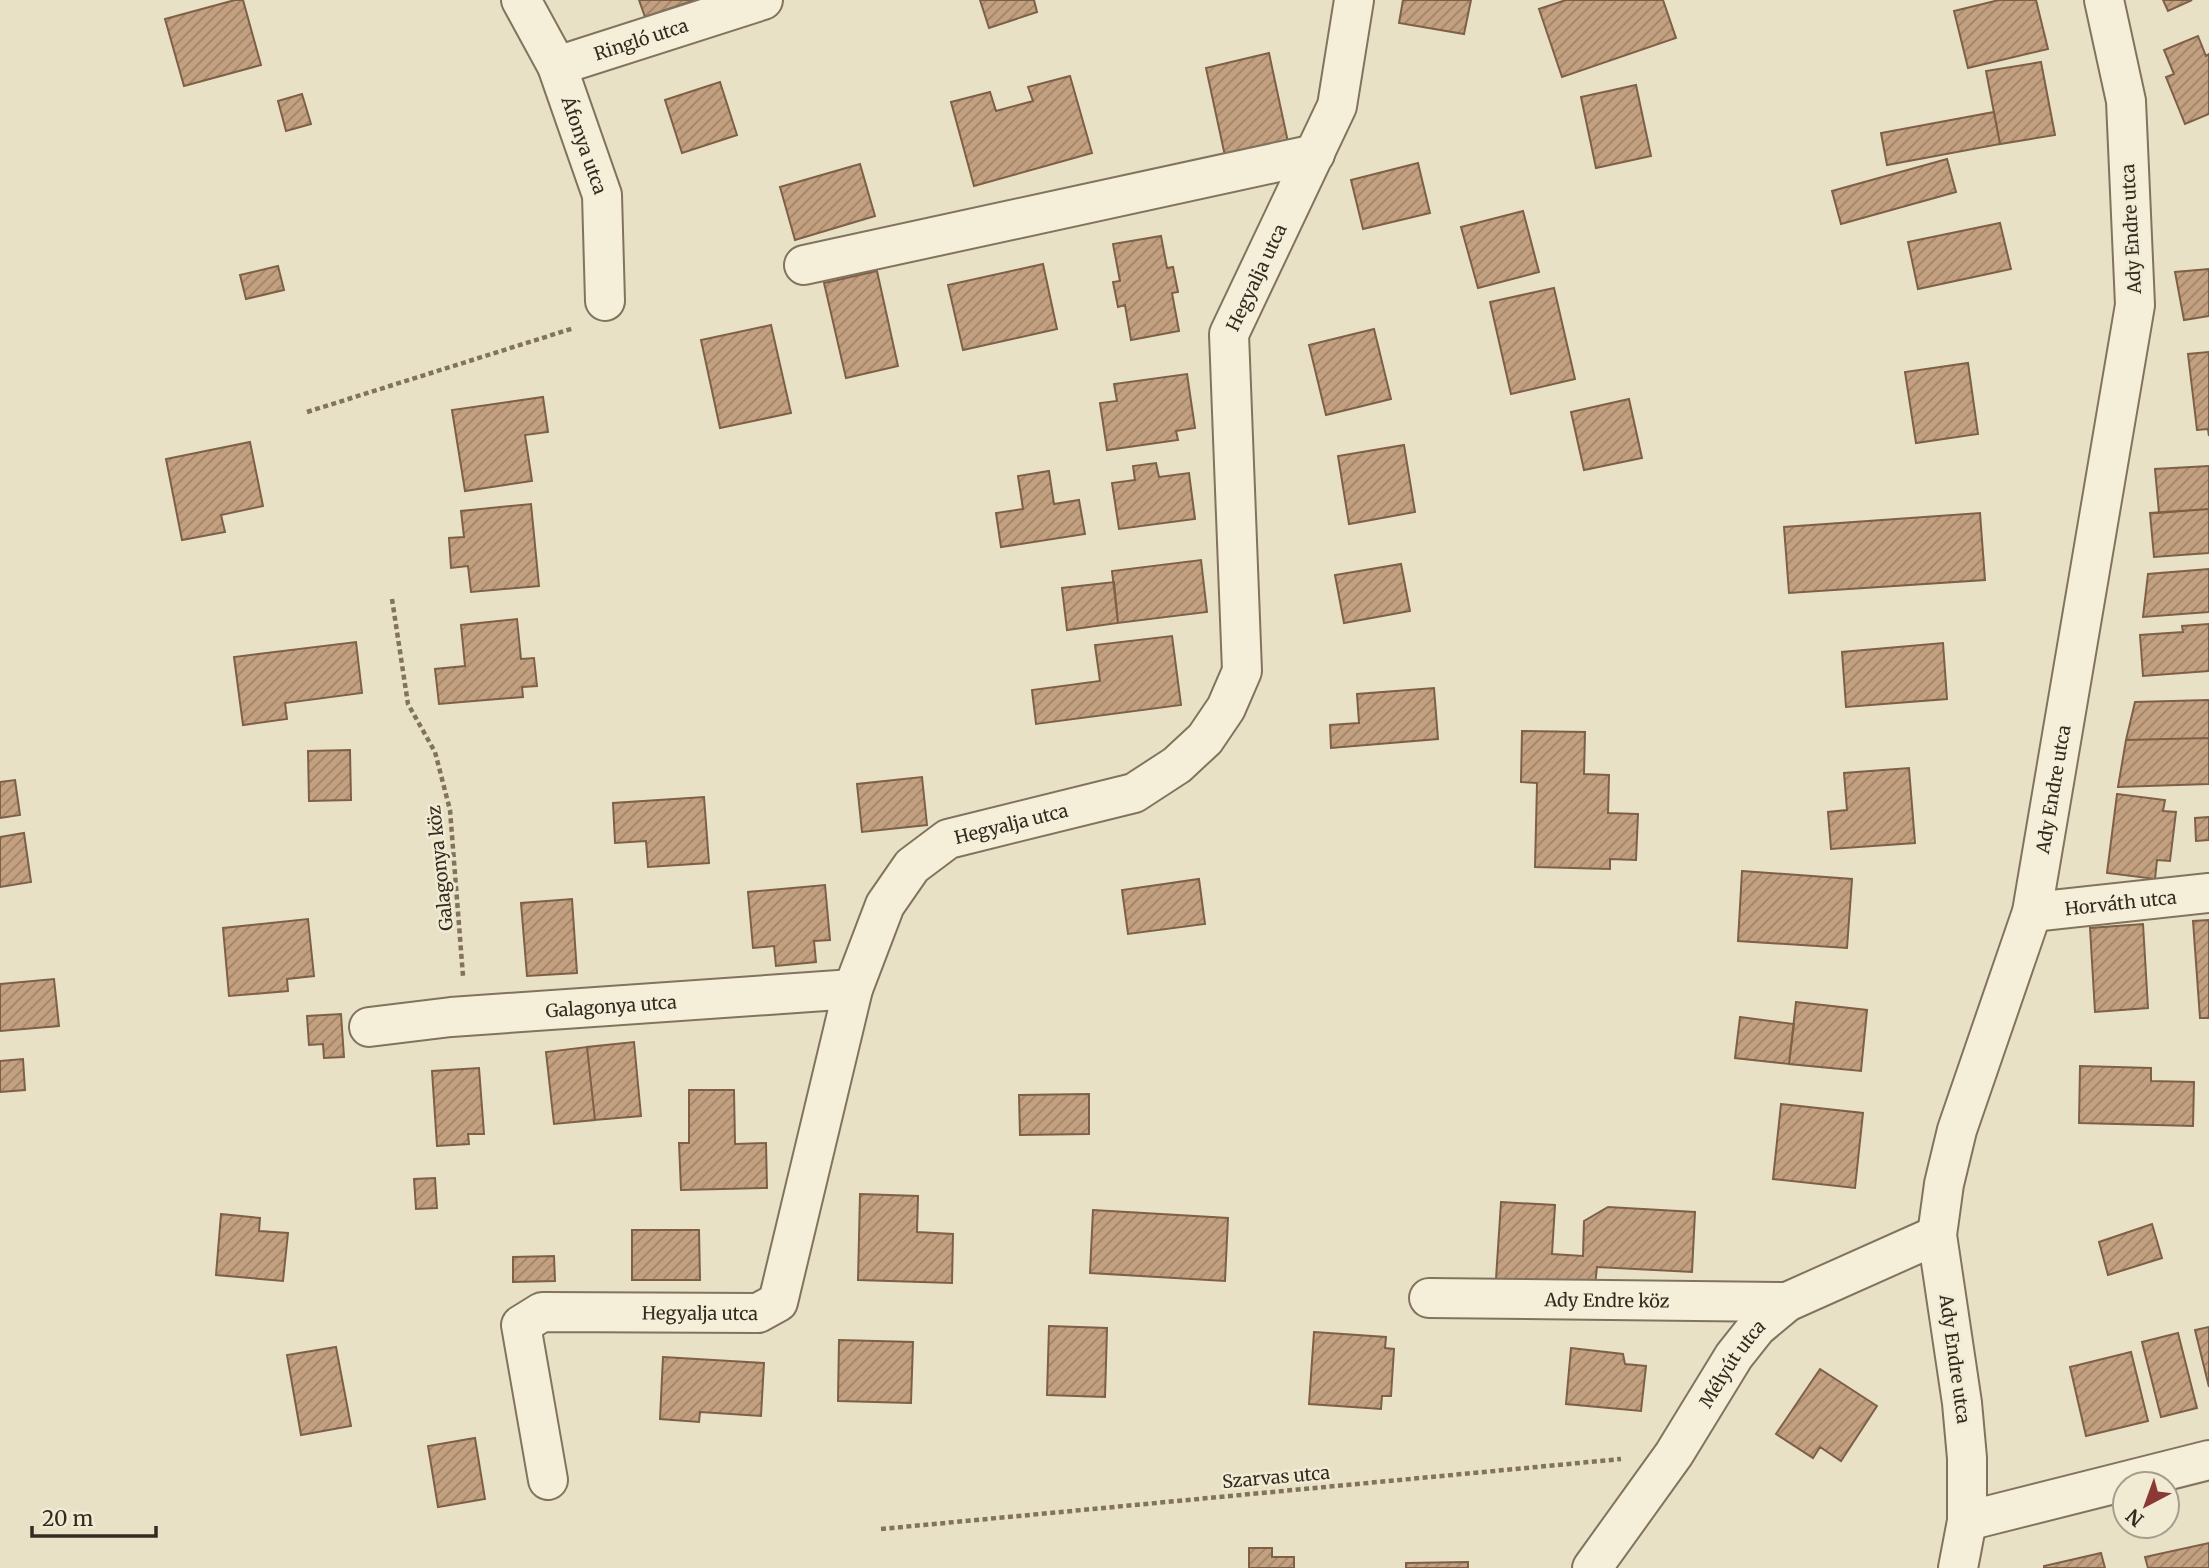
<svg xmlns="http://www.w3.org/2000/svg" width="2209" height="1568" font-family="Merriweather,serif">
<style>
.building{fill:url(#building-hatch);stroke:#7e6046;stroke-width:2}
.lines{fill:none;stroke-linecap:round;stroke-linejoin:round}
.minor-casing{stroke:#82735e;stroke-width:42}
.path{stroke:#82735e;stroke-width:4.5;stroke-dasharray:5 3.5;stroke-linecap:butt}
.minor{stroke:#f5eed8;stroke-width:38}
.labels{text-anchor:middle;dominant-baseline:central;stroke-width:5;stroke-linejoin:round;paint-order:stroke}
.street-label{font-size:18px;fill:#342b20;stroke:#f1ebd4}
</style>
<defs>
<pattern id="building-hatch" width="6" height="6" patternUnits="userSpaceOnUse" patternTransform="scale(1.75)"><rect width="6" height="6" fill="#c3a080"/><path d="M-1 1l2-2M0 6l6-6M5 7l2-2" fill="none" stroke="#9f8368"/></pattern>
</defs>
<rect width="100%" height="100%" fill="#e9e1c6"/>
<path class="building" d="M235,0H243L261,65L184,86L165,19Z
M639,0H695L645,17Z
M980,0H1034L1037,12L989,28Z
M1403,0H1471L1464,34L1399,23Z
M1566,0H1663L1676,38L1562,77L1539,9Z
M1999,0H2036L2048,49L1968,68L1954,11Z
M2163,0H2192L2168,11Z
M2198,36L2206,56L2209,54V114L2185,124L2166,77L2174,74L2164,50Z
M1269,53L1288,142L1225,156L1206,68Z
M2041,62L2055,135L2000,144L1986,71Z
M1070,76L1092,153L974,186L951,102L990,92L996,111L1033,101L1028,87Z
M720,82L737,135L682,153L665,100Z
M1636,85L1651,156L1596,168L1581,97Z
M302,94L311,124L286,131L278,101Z
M1994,112L2000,144L1887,165L1881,133Z
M1947,159L1956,192L1841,224L1832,191Z
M1418,163L1430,213L1363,229L1351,180Z
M860,164L875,216L795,240L780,187Z
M1523,211L1539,272L1478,288L1461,227Z
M2000,223L2011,269L1918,289L1908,242Z
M1161,236L1167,268L1173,267L1178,292L1172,293L1179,331L1131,340L1125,305L1118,307L1113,282L1120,281L1113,244Z
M1043,264L1057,329L963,350L948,285Z
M278,266L284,290L246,299L240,275Z
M2209,269V316L2184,320L2175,272Z
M877,271L898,366L846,378L824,283Z
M1554,288L1575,379L1511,394L1490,302Z
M771,325L791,413L720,428L701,340Z
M1374,329L1391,399L1326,415L1309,345Z
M2209,352V436L2208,429L2197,430L2188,354Z
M1968,363L1978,434L1916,443L1905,372Z
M1187,374L1195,428L1176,431L1178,440L1107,450L1100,403L1117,401L1114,384Z
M543,397L548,432L525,435L532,481L465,491L452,410Z
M1629,399L1642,458L1584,470L1571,412Z
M250,442L263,506L221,515L225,532L182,540L166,459Z
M1404,445L1415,512L1349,524L1338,456Z
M1156,463L1159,477L1189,473L1195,519L1119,529L1112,483L1135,480L1133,466Z
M2209,466V509L2159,513L2155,469Z
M1049,471L1054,504L1079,500L1085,534L1001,547L996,513L1023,509L1018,476Z
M531,504L539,586L471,592L468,566L451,568L449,538L464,537L461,511Z
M2209,509V553L2154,557L2150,513Z
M1980,513L1985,580L1789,593L1784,527Z
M1201,560L1207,612L1118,623L1112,571Z
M1401,564L1410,611L1344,623L1335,575Z
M2209,569V612L2143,617L2148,574Z
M1114,582L1118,623L1067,630L1062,588Z
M517,619L521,659L534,658L537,686L522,687L523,697L439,704L435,669L465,666L461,625Z
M2209,624V671L2143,676L2140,635L2183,632L2182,626Z
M1172,636L1181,705L1036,724L1032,690L1100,681L1095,645Z
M356,642L362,693L285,703L287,719L243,725L234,657Z
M1943,643L1947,699L1846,707L1842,652Z
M1434,688L1438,739L1331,748L1330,725L1359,723L1357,694Z
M2209,700V738L2126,740L2135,702Z
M1522,731L1585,732L1584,774L1609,775L1608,813L1638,814L1636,860L1610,859V869L1535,867L1537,783L1521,782Z
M2209,738V784L2118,787L2126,740Z
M350,750L351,800L309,801L308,751Z
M1909,768L1915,843L1831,849L1828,812L1847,810L1844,773Z
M922,777L927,825L862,832L857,784Z
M15,780L20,815L0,818V782Z
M2117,794L2165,800L2163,811L2176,812L2170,861L2157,860L2155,879L2107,873Z
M704,797L709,863L648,867L646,841L615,843L613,803Z
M2209,817V840L2196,841L2195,818Z
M24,833L31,882L0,887V837Z
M1742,871L1852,879L1847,948L1738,941Z
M1199,879L1205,924L1128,934L1122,890Z
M825,885L830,940L814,941L816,962L776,966L774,946L753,948L748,892Z
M572,899L577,973L527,976L521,903Z
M308,919L314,976L287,979L288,991L229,996L223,928Z
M2209,920V1018H2200L2193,921Z
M2143,924L2148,1008L2095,1012L2090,928Z
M54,979L59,1026L0,1031V984Z
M1796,1002L1867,1010L1861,1071L1789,1064Z
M341,1014L344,1057L324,1058L323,1044L309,1045L307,1016Z
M1740,1017L1794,1024L1789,1064L1735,1058Z
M634,1042L641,1116L595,1120L587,1047Z
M587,1047L595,1120L554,1124L546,1052Z
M23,1059L25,1090L0,1092V1061Z
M2080,1066L2151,1068V1081L2194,1082L2193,1126L2079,1123Z
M479,1068L484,1134H468L469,1144L437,1146L432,1071Z
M689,1090H734L735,1144L766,1143L767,1188L681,1190L679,1143H689Z
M1089,1094V1134L1020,1135L1019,1095Z
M1781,1104L1863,1113L1855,1188L1773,1179Z
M435,1178L437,1208L416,1209L414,1179Z
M860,1194L918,1196L917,1232L953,1234L952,1283L858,1280Z
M1501,1202L1555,1205L1552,1254L1583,1256L1584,1221L1608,1207L1695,1212L1692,1272L1597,1267L1595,1285L1496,1279Z
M1093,1210L1228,1218L1225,1281L1090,1273Z
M221,1214L260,1218L259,1231L288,1233L283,1281L216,1275Z
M2152,1224L2162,1258L2108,1275L2099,1242Z
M632,1230H699L700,1280H632Z
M554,1256L555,1281L513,1282V1257Z
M1049,1326L1107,1328L1105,1397L1047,1395Z
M2209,1327V1387L2195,1330Z
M1314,1332L1386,1337L1385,1348L1394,1349L1391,1396H1382L1381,1409L1309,1404Z
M2178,1333L2197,1408L2161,1417L2142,1342Z
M839,1340L913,1342L911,1403L838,1401Z
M336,1347L351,1426L301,1435L287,1355Z
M1571,1348L1623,1354L1625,1364L1646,1366L1641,1411L1566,1404Z
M2131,1352L2148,1421L2086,1436L2070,1367Z
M663,1357L764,1363L761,1416L700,1412L699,1422L660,1419Z
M1820,1369L1877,1406L1841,1461L1820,1447L1813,1458L1776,1434Z
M475,1438L485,1499L438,1507L428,1446Z
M2209,1543V1568H2148L2145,1557Z
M1249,1548H1272V1557H1294V1568H1249Z
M2101,1553L2105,1568H2044V1566Z
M1468,1562V1568H1406V1563Z"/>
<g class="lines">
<defs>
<g id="minor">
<path id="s1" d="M521,0L557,66L602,195L605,301"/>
<path id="s2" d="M557,66L763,0"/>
<path d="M804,265L1315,154"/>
<path id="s3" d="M2032,912L2209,893"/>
<path id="s4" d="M369,1027L451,1017L853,989"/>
<path id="s5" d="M1429,1298L1787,1302"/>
<path id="s6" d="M548,1480L521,1325L542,1312L758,1313L778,1302L853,989L885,905L912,866L948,839L1134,793L1177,765L1205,739L1226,708L1242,671L1229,334L1337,106L1354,0"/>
<path d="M1967,1521L2209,1460"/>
<path id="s7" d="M1592,1568L1674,1454L1734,1356L1757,1327L1787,1302L1937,1235"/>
<path id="s8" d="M1958,1568L1967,1521V1458L1962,1403L1937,1235L1944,1184L1957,1130L2032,912L2135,305L2126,101L2104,0"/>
</g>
</defs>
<use href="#minor" class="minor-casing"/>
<path class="path" d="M307,412L574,328
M392,599L408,704L435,752L450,810L463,976
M881,1529L1621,1459"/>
<use href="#minor" class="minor"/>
</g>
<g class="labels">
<g class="street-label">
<text stroke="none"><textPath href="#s2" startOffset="88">Ringló utca</textPath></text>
<text stroke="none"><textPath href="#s1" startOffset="159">Áfonya utca</textPath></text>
<text transform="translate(2131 229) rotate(-93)">Ady Endre utca</text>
<text stroke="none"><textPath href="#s6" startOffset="1684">Hegyalja utca</textPath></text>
<text stroke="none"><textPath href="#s8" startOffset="798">Ady Endre utca</textPath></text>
<text stroke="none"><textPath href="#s6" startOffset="990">Hegyalja utca</textPath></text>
<text transform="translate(440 868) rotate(-96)">Galagonya köz</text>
<text stroke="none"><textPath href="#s3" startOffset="89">Horváth utca</textPath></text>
<text stroke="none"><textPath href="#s4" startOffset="243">Galagonya utca</textPath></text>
<text stroke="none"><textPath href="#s5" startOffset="178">Ady Endre köz</textPath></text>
<text stroke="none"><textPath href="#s6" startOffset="340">Hegyalja utca</textPath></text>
<text transform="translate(1955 1359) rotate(82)">Ady Endre utca</text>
<text stroke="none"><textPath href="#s7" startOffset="248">Mélyút utca</textPath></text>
<text transform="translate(1276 1477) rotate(-5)">Szarvas utca</text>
</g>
</g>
<g transform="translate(2146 1505) rotate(221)"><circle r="33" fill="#f1ebd4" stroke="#a59e8c" stroke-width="2"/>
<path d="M0-5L12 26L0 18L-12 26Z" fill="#8a3934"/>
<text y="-10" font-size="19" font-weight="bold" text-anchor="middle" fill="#342b20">N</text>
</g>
<path d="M32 1526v10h124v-10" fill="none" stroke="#342b20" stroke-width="3.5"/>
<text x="42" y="1526" font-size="21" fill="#342b20" stroke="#f1ebd4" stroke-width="5" paint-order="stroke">20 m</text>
</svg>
